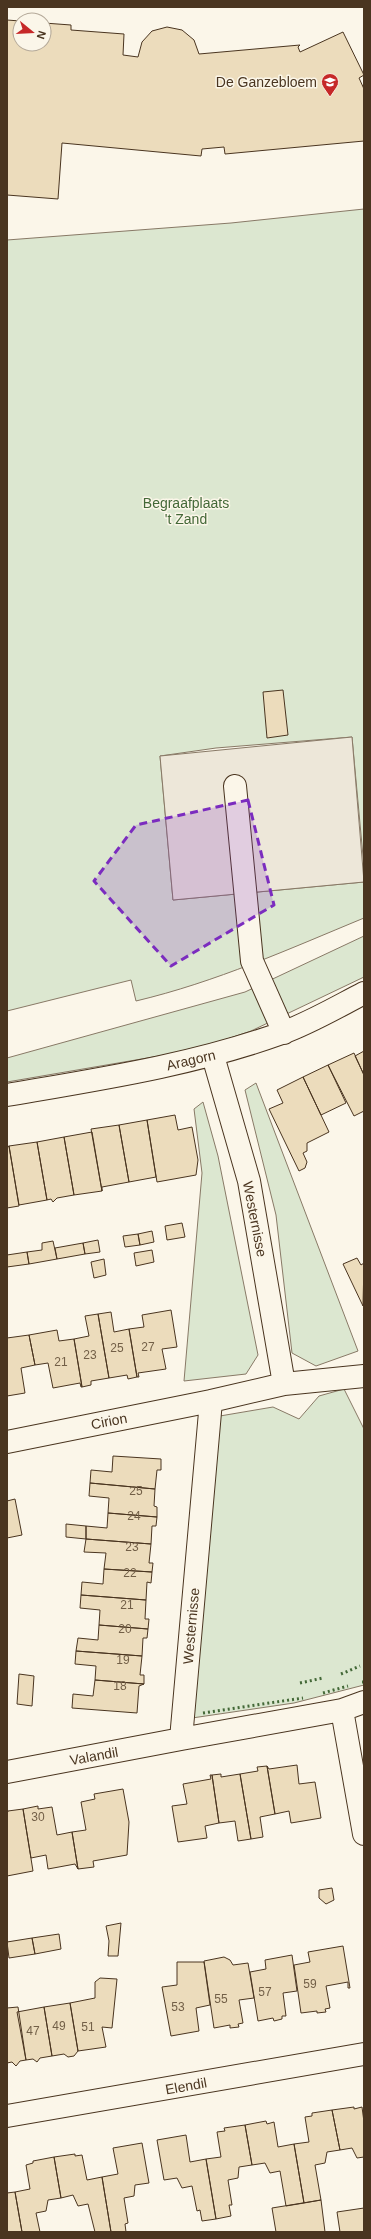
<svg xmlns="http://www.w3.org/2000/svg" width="371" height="2239" font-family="Helvetica,sans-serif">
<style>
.green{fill:#dce7d0;stroke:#887966}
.parking{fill:#ede7d9;stroke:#887966}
.building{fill:#ecdcbc;stroke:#4a3520}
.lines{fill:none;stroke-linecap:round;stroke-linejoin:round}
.minor-casing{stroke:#4a3520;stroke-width:24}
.minor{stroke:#fbf6e9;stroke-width:22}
.hedge{stroke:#436837;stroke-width:3;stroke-dasharray:2 3;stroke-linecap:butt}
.marked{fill:#7b2cbf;fill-opacity:0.2;stroke:#7b2cbf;stroke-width:3;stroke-dasharray:8 5;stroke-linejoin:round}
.labels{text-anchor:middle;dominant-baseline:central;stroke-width:3;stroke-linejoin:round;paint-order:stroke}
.number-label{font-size:12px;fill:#725f47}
.poi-label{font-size:14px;fill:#4a3520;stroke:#fbf6e9;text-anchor:end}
.park-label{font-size:14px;fill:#436837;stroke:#fbf6e9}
.street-label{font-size:14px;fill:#4a3520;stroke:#fbf6e9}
</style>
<rect width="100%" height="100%" fill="#fbf6e9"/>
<path class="green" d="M364,209V867L352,737L216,748L160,756L173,900L364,882V918C289,949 216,982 136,1001L131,980L7,1011V240L231,223Z
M364,936V977L251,1031L194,1050L7,1082V1058L245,992Z
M256,1083L358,1351L316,1366L292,1353L276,1215L245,1090Z
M203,1102L218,1156L258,1355L246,1374L184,1381L202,1173L194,1109Z
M344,1389L364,1429V1685L294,1703L192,1718L214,1417L273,1407L299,1419L319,1396Z"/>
<path class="parking" d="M352,737L364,882L173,900L160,756Z"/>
<path class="building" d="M7,20L20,21V44H44V23L71,25V30L124,34L123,55L138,57L142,42L152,31L167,27L182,30L194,40L199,54L300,45L298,47L300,52L343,32L364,75L359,78L364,89V141L225,154L224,147L202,149L201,156L62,143L58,199L7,195Z
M283,690L288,735L267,738L263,692Z
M364,1051V1075L355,1056Z
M354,1053L364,1075V1111L354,1116L328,1065Z
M328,1065L346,1103L321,1115L303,1077Z
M303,1077L329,1132L307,1143V1151L303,1153L307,1162L305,1168L299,1171L269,1109L283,1103L277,1090Z
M175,1115L178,1130L192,1127L198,1160L196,1175L157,1182L147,1120Z
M147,1120L156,1177L129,1182L119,1125Z
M119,1125L129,1182L102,1187V1191L91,1129Z
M92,1132L102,1191L74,1195L64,1137Z
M64,1137L74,1195L57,1198L53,1202L51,1199L47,1200L37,1142Z
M37,1142L47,1200L19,1205L9,1146Z
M9,1146L19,1206L7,1208V1147Z
M182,1223L185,1237L167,1240L165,1226Z
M152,1231L154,1242L140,1245L138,1234Z
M138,1234L140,1245L125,1247L123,1236Z
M98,1240L100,1252L85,1254L83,1243Z
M53,1241L57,1259L29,1264L27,1252L42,1250V1243Z
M83,1243L85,1254L57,1259L55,1248Z
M152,1250L154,1262L136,1266L134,1253Z
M27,1252L29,1264L7,1267V1255Z
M357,1258L361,1265L364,1263L363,1306L343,1264Z
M104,1259L106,1275L94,1278L91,1262Z
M171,1310L177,1347L162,1349L166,1369L138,1373L139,1377H137L129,1329L144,1327L142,1315Z
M111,1312L114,1332L129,1329L137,1377L128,1379L127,1375L109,1378L98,1314Z
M98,1314L109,1378L91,1381V1385L82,1387L74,1339L89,1336L85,1316Z
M57,1330L59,1341L74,1339L82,1387H81L80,1383L53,1388L48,1363L35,1365L29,1335Z
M29,1335L35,1365L21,1368L25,1393L7,1396V1338Z
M113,1456L161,1459V1470H157L155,1489L90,1483L91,1470L112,1472Z
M90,1483L155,1489L154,1506L157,1507V1517L108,1513L109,1498L89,1496Z
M15,1499L22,1535L7,1538V1501Z
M108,1513L157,1517L156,1526H152L151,1544L86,1539V1526L107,1528Z
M66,1524L86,1526V1539L66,1537Z
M86,1539L151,1544L149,1563H153L152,1572L104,1569L106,1553L84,1552Z
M104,1569L152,1572L151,1583L147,1582L146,1600L81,1595L82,1582L103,1584Z
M81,1595L146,1600L145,1619H149L148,1629L99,1625L100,1610L80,1608Z
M99,1625L148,1629L147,1638H143L142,1656L76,1651L78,1638L98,1640Z
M76,1651L142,1656L140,1675H144V1684L95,1680L96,1666L75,1664Z
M19,1674L34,1676L32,1706L17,1704Z
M95,1680L144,1684L139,1686L137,1713L72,1708L73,1694L93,1696Z
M297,1765L299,1784L315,1782L321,1818L291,1823L289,1811L275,1814L267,1766L269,1769Z
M267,1766L275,1814L260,1817L263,1837L251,1839L240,1774L258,1771L257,1767Z
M221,1774V1777L240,1774L251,1839L238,1841L235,1821L219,1823L212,1775Z
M210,1775H212L219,1823L205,1826L207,1838L178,1842L172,1806L187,1804L183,1784L211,1779Z
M123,1789L129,1822L127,1855L93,1861L94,1867L78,1869L72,1832L86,1830L81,1802L95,1799L94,1794Z
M38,1806V1809L52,1807L57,1835L72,1832L78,1869L75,1864L48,1869L46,1855L31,1858L23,1809Z
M23,1809L33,1871L7,1876V1814L8,1811Z
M332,1888L334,1900L326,1904L319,1898V1890Z
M121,1923L118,1956H108L109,1941L106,1926Z
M59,1934L61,1949L35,1954L32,1938Z
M32,1938L35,1954L9,1958L7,1942Z
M343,1946L350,1988H348V1982L326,1986L330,2008L325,2009L326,2012L317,2013V2011L301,2013L294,1965L310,1962L308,1952Z
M292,1955L297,1991L283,1993L286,2016H282V2019L274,2021L273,2018L258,2021L250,1972L266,1969L265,1960Z
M224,1957L230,1960L233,1965L248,1963L254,1998L239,2000L243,2023L238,2024L239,2027L230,2028V2025L214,2028L204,1961Z
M177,1962H204L210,2005L196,2008L199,2031L171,2036L162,1987L177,1985Z
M100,1978L117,1979L112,2028L102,2027L106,2047L78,2051L70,2003L95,1998V1982Z
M70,2003L78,2051L74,2056L68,2057L64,2054L52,2056L44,2007Z
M18,2007L26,2060L20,2061L16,2066L12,2062L7,2063V2008Z
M44,2007L52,2056L40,2058L37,2062L33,2059L26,2060L17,2012Z
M354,2107V2109L362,2107L364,2122V2157L357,2158L352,2148L340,2150L332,2110Z
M332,2110L340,2150L327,2152L325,2163L315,2165L321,2200L304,2203L294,2144L309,2142L305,2117L312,2116V2113Z
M266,2121L267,2124L274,2122L278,2147L294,2144L304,2203L286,2206L280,2171L270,2173L265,2163L252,2165L245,2125Z
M245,2125L252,2165L239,2167L238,2178L228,2180L232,2205H229L231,2216L216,2219L206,2159L221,2157L217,2132L225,2131L224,2128Z
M186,2135L190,2162L206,2159L216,2219L202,2221L200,2210L197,2211L192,2186L182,2188L177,2178L164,2180L157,2140Z
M142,2143L149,2183L135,2185L134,2196L124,2198L128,2223L125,2224L126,2232H111L102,2177L118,2174L113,2148Z
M75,2154V2156L82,2155L87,2180L102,2177L111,2232H95L88,2204L78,2206L73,2195L61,2198L54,2157Z
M54,2157L61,2198L48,2200L46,2211L36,2213L40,2232H22L15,2192L30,2189L26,2165L33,2163V2161Z
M15,2192L22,2232H7V2193Z
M321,2200L325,2232H276L272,2208Z
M364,2208V2232H340L337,2212Z"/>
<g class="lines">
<defs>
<path id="minor" d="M235,786L252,961L284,1033
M213,1056L249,1181L284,1384
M7,1095C100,1079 193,1065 282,1033C310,1023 337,1007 364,993
M364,1376L284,1384L211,1401L181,1739L342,1710L364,1702
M7,1442L211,1401
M342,1710L364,1834
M7,1772L181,1739
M7,2116L364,2054"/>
</defs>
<use href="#minor" class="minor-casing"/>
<use href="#minor" class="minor"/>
<path class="hedge" d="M341,1674L360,1666
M362,1682H364
M300,1683L323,1678
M323,1693L348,1686
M203,1713L303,1698"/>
</g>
<path class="marked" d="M248,800L274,905L171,966L94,881L136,825Z"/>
<defs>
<symbol id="school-pin" viewBox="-11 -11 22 30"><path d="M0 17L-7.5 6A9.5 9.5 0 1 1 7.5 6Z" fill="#c62828" stroke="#fbf6e9"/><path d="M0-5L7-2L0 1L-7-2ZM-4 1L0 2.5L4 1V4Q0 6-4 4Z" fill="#fff"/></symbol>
</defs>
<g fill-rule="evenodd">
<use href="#school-pin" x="320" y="72" width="20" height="27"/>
</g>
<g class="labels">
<g class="number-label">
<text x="148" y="1347">27</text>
<text x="117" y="1348">25</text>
<text x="90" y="1355">23</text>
<text x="61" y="1362">21</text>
<text x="136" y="1491">25</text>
<text x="134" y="1516">24</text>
<text x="132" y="1547">23</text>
<text x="130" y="1573">22</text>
<text x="127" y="1605">21</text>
<text x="125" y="1629">20</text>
<text x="123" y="1660">19</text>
<text x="120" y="1686">18</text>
<text x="38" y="1817">30</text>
<text x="310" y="1984">59</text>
<text x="265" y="1992">57</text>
<text x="221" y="1999">55</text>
<text x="178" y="2007">53</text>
<text x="59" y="2026">49</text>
<text x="88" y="2027">51</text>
<text x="33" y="2031">47</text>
</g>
<g class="poi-label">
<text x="317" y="82">De Ganzebloem</text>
</g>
<g class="park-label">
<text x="186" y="503">Begraafplaats<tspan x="186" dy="16">'t Zand</tspan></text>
</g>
<g class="street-label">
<text transform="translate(191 1060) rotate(-13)">Aragorn</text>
<text transform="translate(255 1219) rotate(79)">Westernisse</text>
<text transform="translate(109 1421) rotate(-11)">Cirion</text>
<text transform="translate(191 1626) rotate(-85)">Westernisse</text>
<text transform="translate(94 1756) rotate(-10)">Valandil</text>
<text transform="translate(186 2086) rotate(-10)">Elendil</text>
</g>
</g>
<rect width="371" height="2239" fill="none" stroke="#4a3520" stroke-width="16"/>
<g transform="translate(32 32) rotate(108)"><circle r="19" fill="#fbf6e9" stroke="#b4a999"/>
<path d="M0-3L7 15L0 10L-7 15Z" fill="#c62828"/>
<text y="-6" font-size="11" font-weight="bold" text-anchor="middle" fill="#4a3520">N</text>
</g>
</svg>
